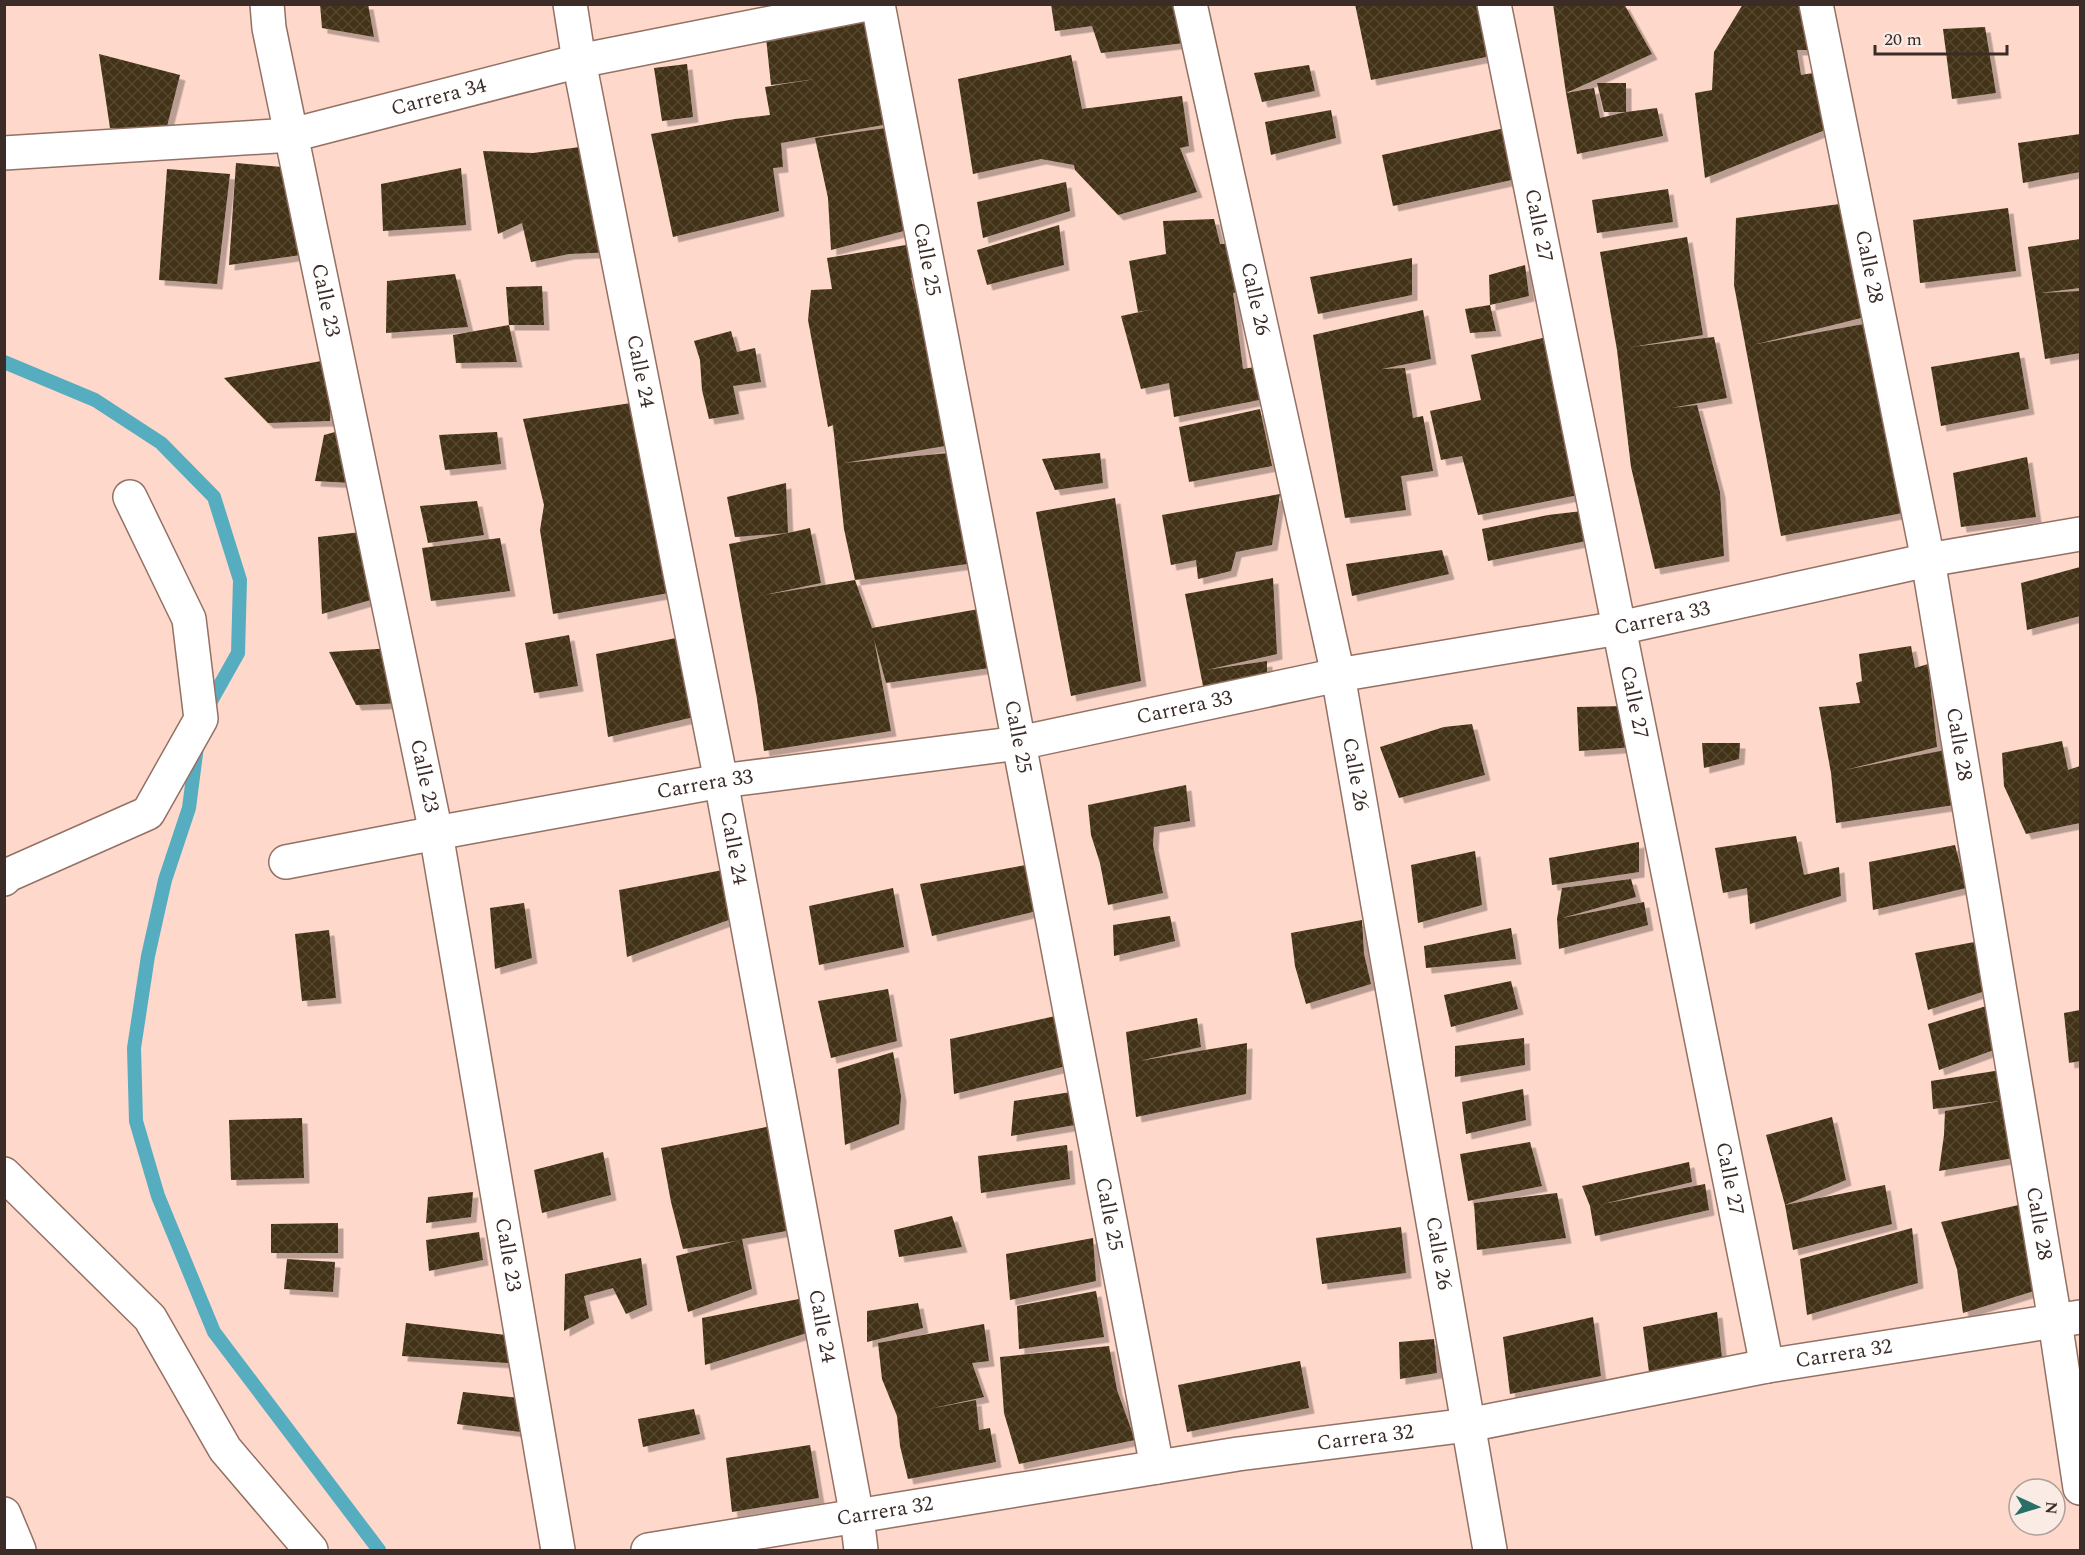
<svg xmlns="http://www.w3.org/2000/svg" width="2085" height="1555" font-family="Spectral,serif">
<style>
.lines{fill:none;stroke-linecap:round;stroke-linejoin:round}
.stream{stroke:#56adbf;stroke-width:14}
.building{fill:url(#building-cross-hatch);filter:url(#shadow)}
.street-casing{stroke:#937165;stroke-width:36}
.street{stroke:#fff;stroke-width:33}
.labels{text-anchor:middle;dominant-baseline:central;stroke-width:6;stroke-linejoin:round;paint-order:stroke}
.street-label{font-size:21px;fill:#3b2c27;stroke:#faebe5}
</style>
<defs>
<pattern id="building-cross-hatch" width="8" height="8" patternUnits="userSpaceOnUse" patternTransform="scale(1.5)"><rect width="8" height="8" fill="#423117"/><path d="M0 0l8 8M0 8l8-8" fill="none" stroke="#564630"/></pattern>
<filter id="shadow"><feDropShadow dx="5.5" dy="5.5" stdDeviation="0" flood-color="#0004"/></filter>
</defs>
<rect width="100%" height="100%" fill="#fed8ca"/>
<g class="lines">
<path class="stream" d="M4,362L95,400L161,443L214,497L240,580L238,653L206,710
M197,746L189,808L165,880L148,956L134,1048L136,1121L158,1196L214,1332L379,1550"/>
</g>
<path class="building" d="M320,4H368L374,37L322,28Z
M1051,4H1180L1184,43L1101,53L1092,26L1055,31Z
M1355,4H1480L1486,57L1371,80Z
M1553,4H1624L1652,54L1566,93Z
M1743,4H1800L1809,50H1797L1801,75L1813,73L1825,130L1705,178L1695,93L1712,90L1714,52Z
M876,14L874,69L883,125L781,143L783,167L773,168L779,211L673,237L651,134L735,119L770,115L765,87L816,79L771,85L765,28Z
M1985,27L1996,93L1952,99L1943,29Z
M99,54L180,75L165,134L110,128Z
M1071,55L1082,109L1182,96L1189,146L1180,148L1197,192L1118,215L1075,170L1074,165L1041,159L973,174L958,79Z
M687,64L693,117L662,121L654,68Z
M1309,65L1315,91L1262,102L1254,73Z
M1597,83H1626V112L1657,108L1663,136L1577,154L1566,93L1594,88L1600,118L1626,112H1604Z
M1331,110L1336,138L1271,155L1265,122Z
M893,127L915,228L831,250L828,198L815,138Z
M1505,128L1516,179L1393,206L1382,155Z
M2080,134V172L2023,183L2018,143Z
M588,146L613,252L569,254L531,262L522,223L498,234L483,151L533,153Z
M236,163L294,168L301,255L229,265Z
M461,168L466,225L383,231L381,184Z
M167,169L230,174L217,284L159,280Z
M1066,182L1070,211L983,238L977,202Z
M1668,189L1673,222L1597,233L1592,200Z
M1847,203L1861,318L1757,344L1874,322L1908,512L1781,536L1734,285L1736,218Z
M2008,208L2016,271L1920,283L1913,220Z
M1214,219L1220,244H1227L1240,291L1233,293L1243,369L1255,367L1259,400L1174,417L1169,383L1141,389L1121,316L1154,309L1138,312L1129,261L1166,254L1163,221Z
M1059,225L1064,265L987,285L977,250Z
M1687,237L1703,335L1632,347L1714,337L1727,398L1671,408L1697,405L1720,492L1724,556L1655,569L1631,467L1617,350L1600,252Z
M2080,239V288L2040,293L2080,291V353L2045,359L2028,247Z
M918,243L924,276L911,278L916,299L925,296L947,401L937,403L945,446L844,463L948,453L974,563L855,580L844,529L833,425L828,427L808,320L811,290L832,289L827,258Z
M1412,258V295L1318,314L1310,277Z
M1525,265L1529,296L1490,305L1489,275Z
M455,274L468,327L386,333L387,281Z
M542,286L544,325H509L506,287Z
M1490,305L1496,331L1470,333L1465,309Z
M1423,310L1431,359L1382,369L1405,368L1413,418L1423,416L1433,471L1401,476L1406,510L1345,518L1313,335Z
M509,325L517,362L456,363L453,335Z
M731,331L737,352L755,348L761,382L733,386L739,414L709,419L702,390L700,360L694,341Z
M1551,336L1588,493L1478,515L1462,456L1441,460L1430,411L1481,400L1471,355Z
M2019,352L2029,409L1941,426L1931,367Z
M333,359L330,421L268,423L224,378Z
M638,402L674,592L553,614L540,530L544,505L523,419Z
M1260,409L1272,466L1189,482L1179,427Z
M350,428L353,483L315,481L324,435Z
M497,432L501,464L445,470L439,435Z
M1100,453L1103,483L1055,490L1042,459Z
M2027,457L2036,517L1961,527L1953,473Z
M786,483L788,533L810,528L821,583L764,595L855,580L872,628L990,607L989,668L886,683L874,639L891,731L764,751L757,699L729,544L788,533L735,537L727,497Z
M1280,494L1272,545L1236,552L1231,571L1198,579L1196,560L1171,565L1162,515Z
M1115,498L1141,681L1071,696L1036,512Z
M477,501L484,535L428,543L420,506Z
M1591,510L1596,539L1488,561L1482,529L1548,515Z
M370,531L381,597L322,614L318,537Z
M500,538L510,591L431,601L422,548Z
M1442,550L1449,574L1352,596L1346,564Z
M2080,567V616L2027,630L2021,583Z
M1273,578L1277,654L1206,670L1267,661V679L1204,691L1185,594Z
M569,635L578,686L534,693L525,643Z
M681,637L694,717L608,737L596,654Z
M1911,646L1915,668L1928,664L1937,747L1845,770L1955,748L1954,805L1836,823L1831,773L1819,707L1860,703L1856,683L1862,681L1859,654Z
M393,648L404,703L356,705L329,652Z
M1626,706L1634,747L1579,751L1577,707Z
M1472,724L1485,775L1399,798L1380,747L1444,727Z
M2062,741L2068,770L2080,766V823L2026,834L2004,786L2002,753Z
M1702,743H1740L1739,759L1704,768Z
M1186,785L1190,821L1154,827L1153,845L1163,893L1108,905L1100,863L1091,835L1088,805Z
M1796,836L1804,875L1839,867L1841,896L1750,924L1747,888L1723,893L1715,848Z
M1639,842V872L1552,885L1549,858Z
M1955,845L1966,888L1873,910L1869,862Z
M1475,851L1482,905L1418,923L1411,865Z
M1037,863L1041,910L932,936L920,884Z
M728,869L734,918L627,957L619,890Z
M1631,879L1636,897L1562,918L1644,902L1648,925L1559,949L1557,919L1562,888Z
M893,888L904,947L819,965L809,906Z
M524,903L532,958L495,969L490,908Z
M1170,916L1175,941L1114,956L1113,925Z
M1362,920L1364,954L1371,984L1306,1004L1295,966L1291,933Z
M1511,928L1516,959L1426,968L1424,946Z
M329,930L336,998L302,1001L295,934Z
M1980,941L1991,989L1928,1010L1915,953Z
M1511,981L1518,1009L1451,1027L1444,995Z
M888,989L897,1041L831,1058L818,1001Z
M1996,1003L2002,1047L1939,1070L1928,1024Z
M2080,1010V1061L2069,1063L2064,1013Z
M1060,1015L1066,1066L954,1094L950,1039Z
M1197,1018L1201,1047L1139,1061L1247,1043L1246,1094L1136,1117L1126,1032Z
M1524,1038L1525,1065L1455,1077V1046Z
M893,1052L901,1096L899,1124L845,1145L838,1069Z
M2001,1070L2019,1157L1939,1171L1944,1135L1945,1111L2000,1101L1933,1109L1931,1081Z
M1523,1089L1526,1120L1466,1134L1462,1102Z
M1071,1092L1075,1125L1011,1136L1014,1101Z
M1832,1117L1846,1180L1785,1205L1766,1135Z
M302,1118L304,1178L231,1180L229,1120Z
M781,1124L797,1229L742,1239L752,1289L688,1312L676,1256L736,1241L683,1249L671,1202L661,1148Z
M1530,1142L1542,1186L1468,1201L1460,1154Z
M1067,1145L1070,1179L981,1193L978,1156Z
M603,1152L611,1195L542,1213L534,1170Z
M1689,1162L1692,1182L1603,1204L1705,1184L1709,1210L1595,1236L1590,1206L1582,1186Z
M1885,1185L1892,1224L1793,1250L1785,1205Z
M473,1192L471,1217L426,1223L428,1197Z
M1557,1193L1566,1238L1477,1250L1474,1203Z
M2028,1203L2047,1287L1963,1313L1957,1269L1941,1222Z
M952,1216L962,1247L899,1257L894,1230Z
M338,1223V1253H271V1224Z
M1401,1227L1406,1273L1322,1284L1316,1238Z
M1912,1228L1918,1283L1807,1315L1800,1259Z
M479,1232L483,1260L429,1271L426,1240Z
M1093,1238L1096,1281L1010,1300L1006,1254Z
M641,1258L647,1305L626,1314L613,1288L584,1296L589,1318L564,1331L565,1274Z
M287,1259L335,1262L333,1292L284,1289Z
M1096,1291L1104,1337L1019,1349L1017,1306Z
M804,1298L807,1333L705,1365L702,1318Z
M918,1303L923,1328L867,1342V1311Z
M1717,1312L1722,1358L1649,1372L1643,1327Z
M1593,1317L1601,1376L1510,1394L1503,1337Z
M406,1323L515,1336L508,1363L402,1356Z
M984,1324L989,1361L972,1363L984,1397L929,1409L976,1400L979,1430L990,1428L996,1462L908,1479L900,1446L897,1416L882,1379L878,1343Z
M1434,1339L1437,1373L1400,1379L1399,1342Z
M1109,1346L1117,1390L1135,1440L1019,1464L1004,1413L1000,1357Z
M1300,1361L1309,1408L1187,1432L1178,1385Z
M463,1392L529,1399V1433L457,1424Z
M694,1409L700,1434L643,1447L638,1419Z
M810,1445L819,1498L732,1512L726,1458Z"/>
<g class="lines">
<defs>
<g id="street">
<path id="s1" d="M267,4L269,28L436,833L558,1550"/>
<path id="s2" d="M570,4L579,61L721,781L857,1517L861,1550"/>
<path id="s3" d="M878,4L1157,1467"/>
<path id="s4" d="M1190,4L1338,675L1490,1550"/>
<path id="s5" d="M1494,4L1767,1366"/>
<path id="s6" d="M1816,4L1928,560L2055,1321L2080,1488"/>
<path id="s7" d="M4,153L292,135L579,61L867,4"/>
<path id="s8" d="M286,862L436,833L721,781L1019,743L1338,675L1619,628L1928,560L2080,534"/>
<path d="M4,879L8,875L148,813L201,719L189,619L130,497"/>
<path d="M4,1174L150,1318L225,1449L311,1550"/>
<path d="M4,1514L19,1550"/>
<path id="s9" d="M648,1550L1238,1454L1468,1425L1767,1366L2080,1317"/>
</g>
</defs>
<use href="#street" class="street-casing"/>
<use href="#street" class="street"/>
</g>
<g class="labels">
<g class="street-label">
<text stroke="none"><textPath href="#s7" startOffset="440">Carrera 34</textPath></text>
<text stroke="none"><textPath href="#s5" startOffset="226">Calle 27</textPath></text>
<text stroke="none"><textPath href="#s3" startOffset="260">Calle 25</textPath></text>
<text stroke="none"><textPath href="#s6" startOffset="268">Calle 28</textPath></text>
<text stroke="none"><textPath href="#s1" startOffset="302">Calle 23</textPath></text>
<text stroke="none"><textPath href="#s4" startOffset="302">Calle 26</textPath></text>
<text stroke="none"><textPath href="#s2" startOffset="374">Calle 24</textPath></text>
<text stroke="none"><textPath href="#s8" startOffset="1398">Carrera 33</textPath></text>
<text stroke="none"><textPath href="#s5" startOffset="712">Calle 27</textPath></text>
<text stroke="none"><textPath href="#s8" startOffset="912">Carrera 33</textPath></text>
<text stroke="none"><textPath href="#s3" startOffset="746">Calle 25</textPath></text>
<text stroke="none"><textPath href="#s6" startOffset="754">Calle 28</textPath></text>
<text stroke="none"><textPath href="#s4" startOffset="788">Calle 26</textPath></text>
<text stroke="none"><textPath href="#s1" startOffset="788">Calle 23</textPath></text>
<text stroke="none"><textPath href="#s8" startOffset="426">Carrera 33</textPath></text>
<text stroke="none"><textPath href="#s2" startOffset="860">Calle 24</textPath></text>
<text stroke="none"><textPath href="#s5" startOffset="1198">Calle 27</textPath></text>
<text stroke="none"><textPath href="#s3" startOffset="1232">Calle 25</textPath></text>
<text stroke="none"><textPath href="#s6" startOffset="1240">Calle 28</textPath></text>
<text stroke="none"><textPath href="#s4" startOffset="1274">Calle 26</textPath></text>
<text stroke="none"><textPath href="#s1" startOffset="1274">Calle 23</textPath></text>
<text stroke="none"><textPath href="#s2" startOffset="1346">Calle 24</textPath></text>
<text stroke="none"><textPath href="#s9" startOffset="1212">Carrera 32</textPath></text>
<text stroke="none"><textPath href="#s9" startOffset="726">Carrera 32</textPath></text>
<text stroke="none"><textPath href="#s9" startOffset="240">Carrera 32</textPath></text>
</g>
</g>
<rect width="2085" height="1555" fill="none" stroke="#3b2c27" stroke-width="12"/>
<g transform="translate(2037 1507) rotate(94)"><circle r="28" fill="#faebe5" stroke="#ae9f99" stroke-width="1.5"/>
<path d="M0-4.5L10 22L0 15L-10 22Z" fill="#286f67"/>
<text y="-9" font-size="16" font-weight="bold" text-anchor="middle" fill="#3b2c27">N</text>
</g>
<path d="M1875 45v9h132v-9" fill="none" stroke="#3b2c27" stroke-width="3"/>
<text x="1884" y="45" font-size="18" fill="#3b2c27" stroke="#faebe5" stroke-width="4.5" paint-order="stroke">20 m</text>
</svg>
